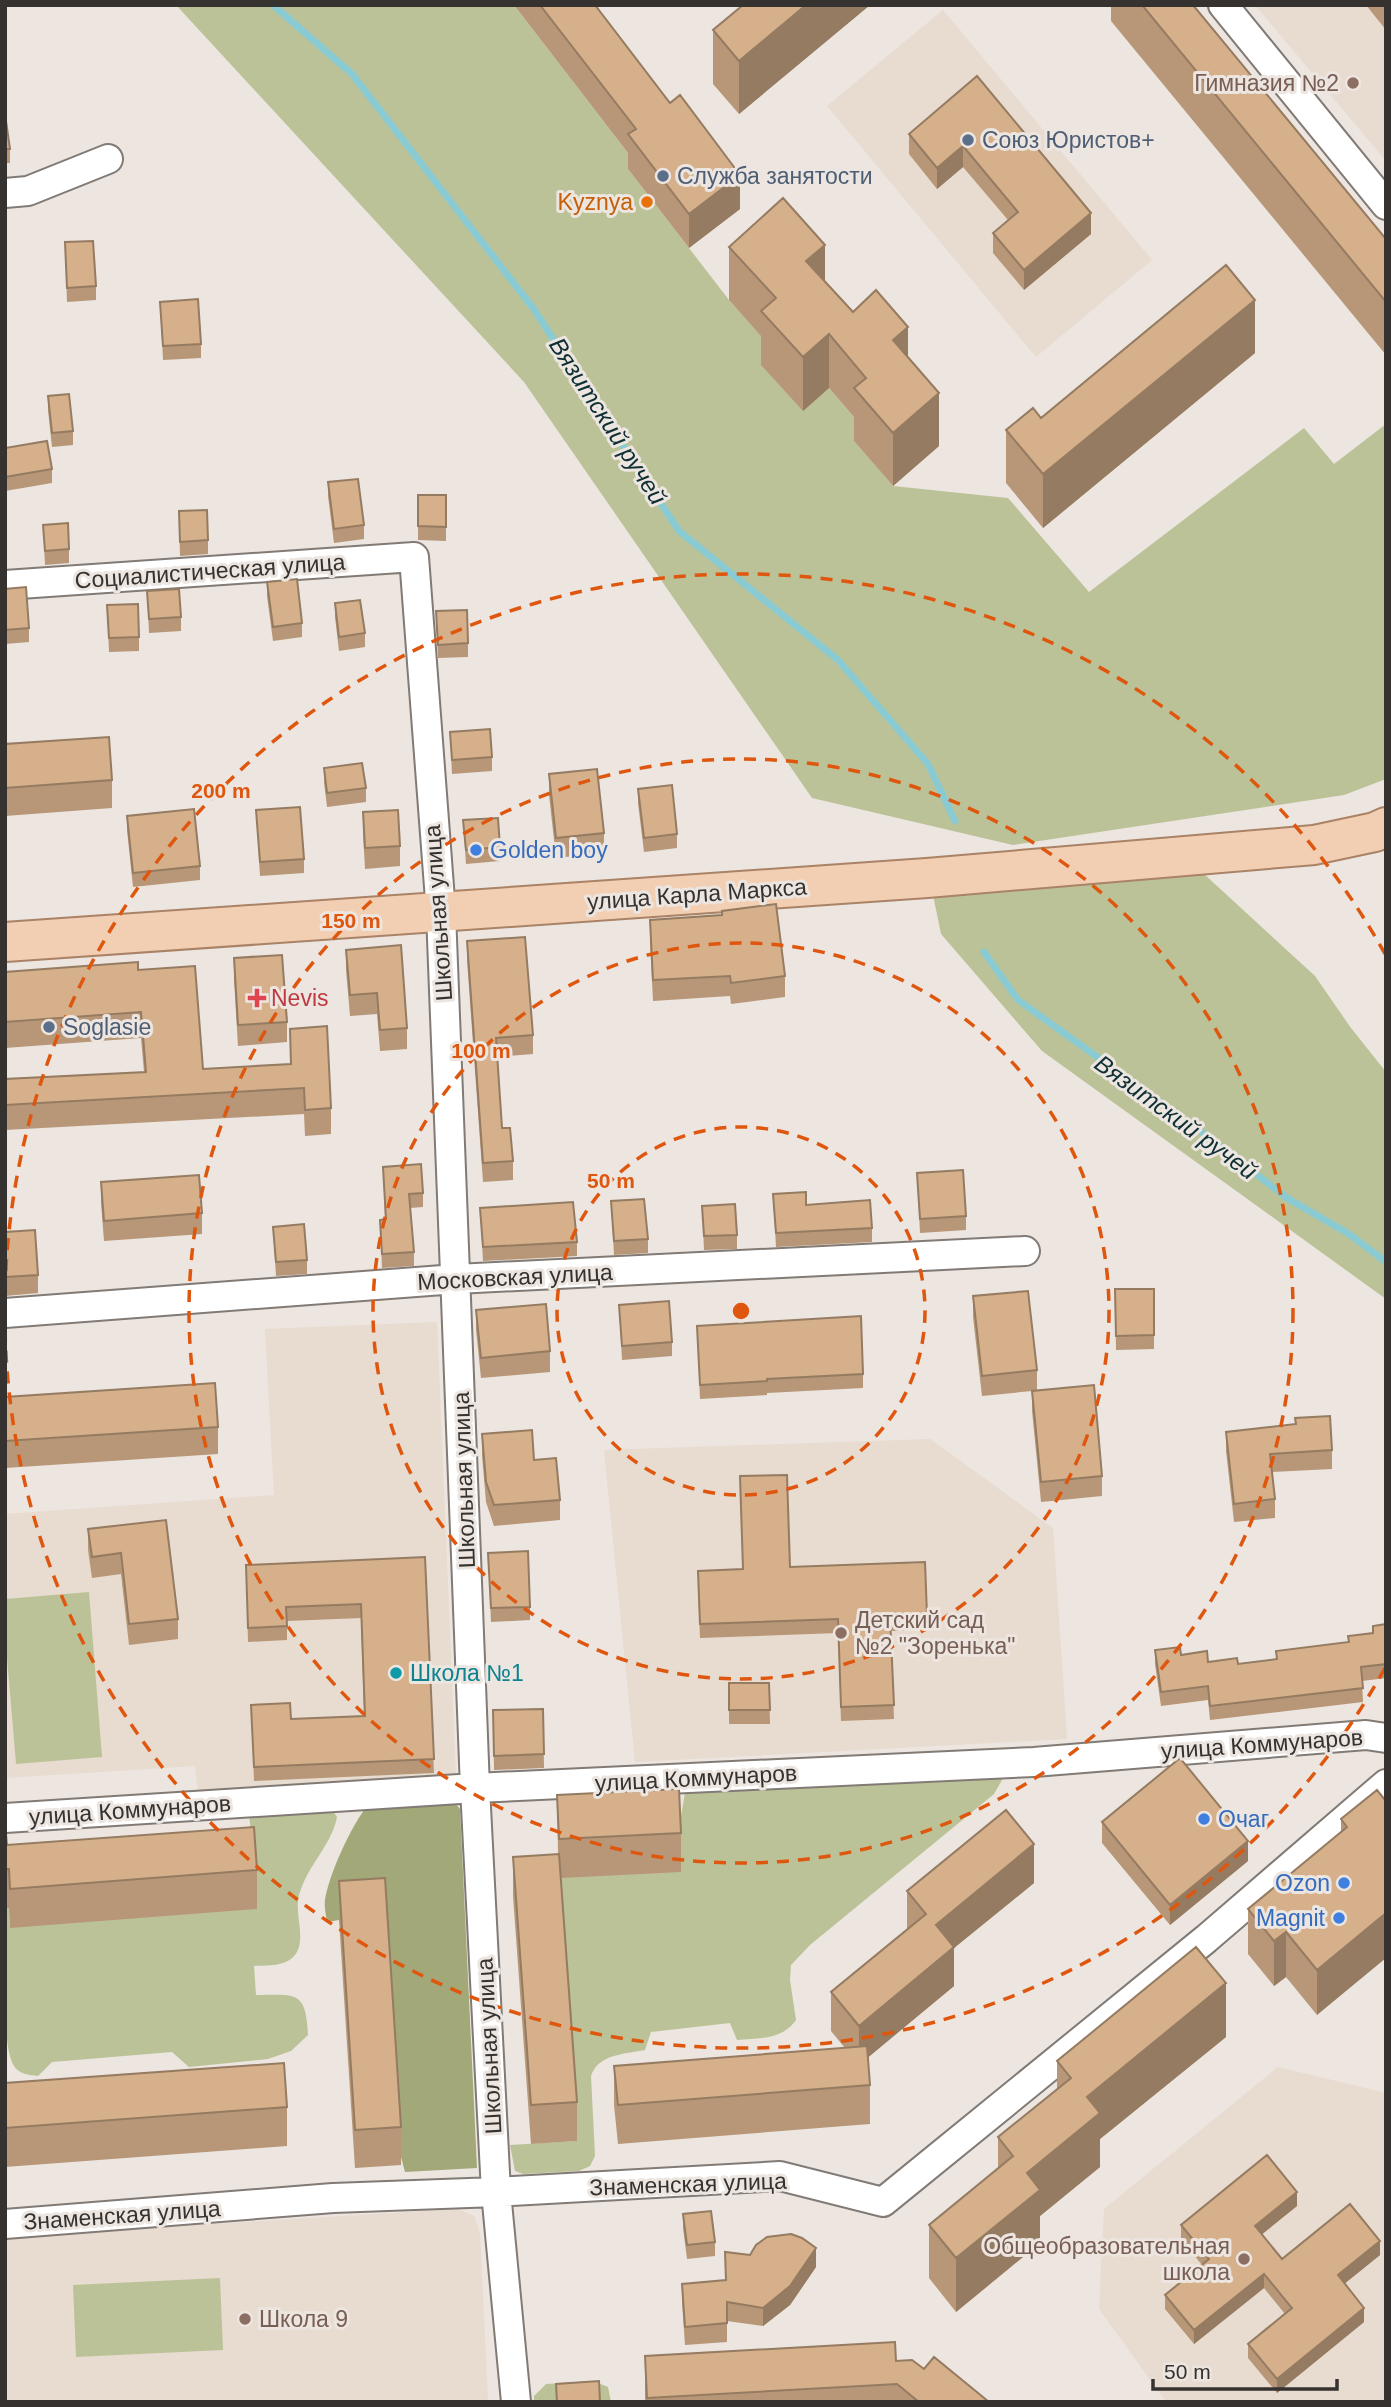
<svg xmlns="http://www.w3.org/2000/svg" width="1391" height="2407" font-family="Arial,sans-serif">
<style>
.built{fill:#e8dbd0}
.green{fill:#bcc297}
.forest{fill:#a2a878}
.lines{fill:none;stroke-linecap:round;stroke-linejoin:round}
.stream{stroke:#8acbd3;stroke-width:7}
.minor-casing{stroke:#817a75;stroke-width:32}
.primary-casing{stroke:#aa8265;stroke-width:42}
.minor{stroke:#fff;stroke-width:28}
.primary{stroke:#f2ceb3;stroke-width:38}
.wall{fill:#b79777}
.shaded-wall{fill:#957b61}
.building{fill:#d5b08a;stroke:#957b61;stroke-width:2}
.ring{fill:none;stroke:#df570e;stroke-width:3.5;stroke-dasharray:12 9}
.education-dot{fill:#8d6e63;stroke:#ece5e0;stroke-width:2.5}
.service-dot{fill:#5c6f8a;stroke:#ece5e0;stroke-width:2.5}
.food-dot{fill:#e8710a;stroke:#ece5e0;stroke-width:2.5}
.shop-dot{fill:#3f7fe0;stroke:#ece5e0;stroke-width:2.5}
.health-dot{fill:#e0444e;stroke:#ece5e0;stroke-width:2.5}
.culture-dot{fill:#0f9aa8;stroke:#ece5e0;stroke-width:2.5}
.labels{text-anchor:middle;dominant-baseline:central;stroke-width:6;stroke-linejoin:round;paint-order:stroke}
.education-label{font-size:23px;fill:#785e54;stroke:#ece5e0;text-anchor:end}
.service-label{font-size:23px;fill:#4e5e75;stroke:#ece5e0;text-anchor:start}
.food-label{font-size:23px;fill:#c56008;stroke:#ece5e0;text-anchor:end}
.street-label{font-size:23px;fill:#353230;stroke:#ece5e0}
.shop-label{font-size:23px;fill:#366cbe;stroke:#ece5e0;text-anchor:start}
.health-label{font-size:23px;fill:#be3a42;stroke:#ece5e0;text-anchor:start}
.culture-label{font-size:23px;fill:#0d838f;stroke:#ece5e0;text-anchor:start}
.water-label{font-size:24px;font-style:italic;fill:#0e2f33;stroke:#ece5e0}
.centre{fill:#df570e;stroke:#ece5e0;stroke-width:3.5}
.ring-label{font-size:21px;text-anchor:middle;font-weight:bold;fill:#df570e;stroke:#ece5e0;stroke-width:6;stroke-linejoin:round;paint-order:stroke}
</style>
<rect width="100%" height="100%" fill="#ece5e0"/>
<path class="built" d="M1255,5H1386V161Z
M943,10L1152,260L1036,357L827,106Z
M437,1322L456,1778L198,1793L195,1766L5,1778V1514L274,1495L265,1329Z
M930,1439L1053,1528L1067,1739L635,1762L604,1450Z
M1278,2067L1386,2093V2402H1166L1099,2309L1104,2209Z
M458,2209L474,2216L480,2233L488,2402H5V2237Z"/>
<path class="green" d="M176,5H514L628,153V169L729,300L776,352L802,410L829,388L866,431L855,442L893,486L1008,498L1089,592L1304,428L1334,464L1386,424V779L1344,795L1013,845L812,798L524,382Z
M1204,874L1315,976L1351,1028L1386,1072V1299L1042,1051L941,934L932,890Z
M89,1592L102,1757L16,1764L5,1634V1599Z
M995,1771L1002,1780L994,1794L810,1945L791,1965L790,1980L796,2020C782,2040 759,2038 737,2040L730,2023L651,2032L645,2050C625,2054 598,2054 591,2076L595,2156L590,2166L579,2171L523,2174L515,2171L510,2145L577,2141L559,1878L679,1828L685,1793Z
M331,1808L337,1817C331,1848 303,1869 298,1901C296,1918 306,1940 295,1955C285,1967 267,1965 254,1966L256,1995C296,1995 306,1990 308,2035L291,2051L268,2059L189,2067L172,2052L52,2062L38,2076C29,2075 19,2074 14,2066C0,2045 5,1939 5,1908H9L10,1927L254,1866L249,1813Z
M220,2278L223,2350L76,2357L73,2285Z
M593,2381L608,2387L611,2402H534V2396L546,2384Z"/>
<path class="forest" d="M452,1799L460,1809L477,2168L405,2172L339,1920L327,1922C326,1914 324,1907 325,1900C329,1874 352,1824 368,1805Z"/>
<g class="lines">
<path class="stream" d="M273,5L352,74L533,308L679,531L838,660L928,764L955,821
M984,952L1018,1000L1203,1133L1287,1198L1349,1234L1386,1262"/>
<defs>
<path id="minor" d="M1223,5L1386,205
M5,193L28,191L108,159
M5,585L414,557L441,913L475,1788L496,2192L516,2402
M5,1313L456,1279L1025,1251
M5,1818L475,1788L1034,1762L1366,1735L1386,1738
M5,2224L333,2198L496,2192L780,2176L883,2202L1206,1939L1386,1784"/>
<path id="primary" d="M5,942L927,878L1314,845L1375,832L1386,827"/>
</defs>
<use href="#minor" class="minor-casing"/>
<use href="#primary" class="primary-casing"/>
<use href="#minor" class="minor"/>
<use href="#primary" class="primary"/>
</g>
<path class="wall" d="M514,5H595L740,209L689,248L628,169V153Z
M743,5H870L739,114L713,84V30Z
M1111,5H1193L1386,239V355L1111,21Z
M1366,5H1386V30Z
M977,76L1091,234L1024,290L993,253V233L1008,220L963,167L937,189L909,154V134Z
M5,114L10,149V163H5Z
M65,242L96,286V300L67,302Z
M729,247L825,282L853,312L908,357L939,446L893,486L854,441V417L829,388L803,411L761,365V336L729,300Z
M160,302L201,344V358L163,360Z
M1255,353L1043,528L1006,483V430L1041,418Z
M48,396L73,431V445L52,447L48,410Z
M5,448L52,469V483L5,491Z
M328,482L364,525V539L334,543L328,496Z
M418,495H446V541L418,540Z
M179,511L208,540V554L180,556Z
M43,525L69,549V563L45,565Z
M267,582L302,623V637L273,641L267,596Z
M5,589L29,628V642L5,644Z
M147,591L181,617V631L149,633Z
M335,603L365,633V647L339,651L335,617Z
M107,605L139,637V651L109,652Z
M436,611L468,643V657L438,658Z
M450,732L492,757V771L452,774Z
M5,744L112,780V808L5,816Z
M324,768L366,788V802L327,807L324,782Z
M549,774L604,833V853L556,858L549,795Z
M638,789L677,834V848L644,852L638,803Z
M256,810L304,859V873L260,876Z
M363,812L400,846V866L365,869L363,833Z
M127,816L200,866V880L133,887L127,830Z
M463,820L500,847V861L466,864Z
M650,920L785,976V997L731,1004L730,996L653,1001L650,941Z
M467,941L533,1035V1054L497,1057L502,1128L513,1161V1180L483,1182L467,960Z
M346,950L407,1028V1049L380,1051L377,1014L350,1016L346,970Z
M234,958L287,1022V1042L238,1046L234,979Z
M138,970L203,1069L290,1064V1029L331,1108V1134L305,1136L304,1114L5,1130V1079L144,1072L141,1038L5,1048V972Z
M383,1167L423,1193V1207L410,1208L414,1252V1266L382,1268L380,1220L385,1219Z
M917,1173L966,1216V1230L920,1233Z
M101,1182L202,1213V1234L104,1241L101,1203Z
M773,1194L872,1228V1242L776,1247Z
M611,1201L648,1239V1253L614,1255Z
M702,1206L737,1235V1249L704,1250Z
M480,1208L577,1242V1256L483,1261Z
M273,1227L307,1260V1274L276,1276Z
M5,1232L38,1275V1293L5,1296Z
M1115,1289H1154V1349L1116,1350Z
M973,1296L1037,1370V1390L1102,1476V1496L1041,1502L1032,1411V1391L982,1396L973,1317Z
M619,1305L672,1342V1356L622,1360Z
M476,1310L550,1351V1372L481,1378L476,1330Z
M697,1326L863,1374V1388L767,1393V1395L700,1399Z
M5,1397L218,1427V1454L5,1468Z
M1226,1432L1332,1450V1469L1272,1472L1275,1499V1518L1234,1522L1226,1451Z
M482,1434L534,1460L560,1500V1520L494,1526L486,1502L482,1455Z
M740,1476L790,1567L927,1615V1629L891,1631L894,1719L841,1721L838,1633L700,1638L698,1585L743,1569Z
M166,1520L178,1619V1639L129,1645L121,1574L92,1578L88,1550V1529Z
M488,1553L530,1607V1620L491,1622Z
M425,1557L434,1773L254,1781L251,1705L291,1719L364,1716L361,1618L287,1621V1640L248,1642L246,1565Z
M1386,1624V1678L1362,1681L1363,1702L1210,1720L1208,1700L1161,1706L1155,1664V1650L1181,1655L1208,1662L1238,1664L1276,1660V1651L1348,1642V1636L1373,1633V1626Z
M729,1683H769L770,1724H729Z
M543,1709L544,1768L494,1770L493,1710Z
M1377,1790L1317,2015L1286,1977L1274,1986L1248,1954V1909L1341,1832V1819Z
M557,1795L681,1833V1872L561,1878L577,2102V2141L531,2144L513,1896V1857L558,1854Z
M1102,1822L1248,1861L1170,1925L1102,1843Z
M5,1824L7,1845L257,1870V1909L10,1928L9,1908H5Z
M339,1881L401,2127V2165L355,2168L339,1920Z
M1034,1883L954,1948V1986L868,2057L870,2085V2124L618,2144L614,2105V2066L845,2048L831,2031V1992L907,1929V1891Z
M1226,2037L1100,2139V2167L1040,2216V2243L956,2312L929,2278V2225L998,2169V2137L1057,2089V2061Z
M5,2083L287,2107V2146L5,2167Z
M1297,2206L1262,2234L1282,2259L1380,2255L1345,2283L1364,2322L1277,2393L1248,2358V2344L1285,2314L1264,2288L1194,2344L1165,2309V2295L1202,2265L1181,2239V2225Z
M683,2214L715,2242V2256L687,2259L683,2228Z
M725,2252L816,2267L790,2305L763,2326L727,2321V2342L685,2345L682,2302V2284L725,2280Z
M645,2356L896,2361L924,2369L989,2402H645Z"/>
<path class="shaded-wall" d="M806,5H870L739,114V61Z
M963,146V167L937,189V168Z
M740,175V209L689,248V214Z
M1091,213V234L1024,290V270Z
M825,245V298L806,261Z
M1255,300V353L1043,528V474Z
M908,327V380L893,340Z
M829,334V388L803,411V357Z
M939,393V446L893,486V433Z
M1248,1841V1861L1170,1925V1905Z
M1034,1844V1883L954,1948V1986L859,2065V2026L936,1925Z
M1386,1913V1958L1317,2015V1970Z
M1286,1932V1977L1274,1986V1941Z
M1226,1983V2037L1100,2139V2167L1040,2216V2243L956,2312V2258L1027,2173L1087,2097Z
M1297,2192V2206L1255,2240V2226Z
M1380,2241V2255L1338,2289V2275Z
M816,2248V2267L790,2305L763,2326V2308Z
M1264,2274V2288L1194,2344V2330Z
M1364,2308V2322L1277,2393V2379Z"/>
<path class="building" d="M540,5H595L670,103L680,95L740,175L689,214L628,134L636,129Z
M743,5H806L739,61L713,30Z
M1142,5H1193L1386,239V302Z
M977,76L1091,213L1024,270L993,233L1018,212L963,146L937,168L909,134Z
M5,114L10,149H5Z
M783,198L825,245L806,261L853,312L876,290L908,327L893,340L939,393L893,433L854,388L866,378L829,334L803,357L761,311L776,298L729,247Z
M93,241L96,286L67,288L65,242Z
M1226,265L1255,300L1043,474L1006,430L1033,408L1041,418Z
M198,299L201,344L163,346L160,302Z
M69,394L73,431L52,433L48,396Z
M47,441L52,469L5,477V448Z
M358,479L364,525L334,529L328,482Z
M418,495H446V527L418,526Z
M207,510L208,540L180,542L179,511Z
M68,523L69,549L45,551L43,525Z
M297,579L302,623L273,627L267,582Z
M26,587L29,628L5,630V589Z
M179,589L181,617L149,619L147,591Z
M360,600L365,633L339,637L335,603Z
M138,604L139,637L109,638L107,605Z
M467,610L468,643L438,645L436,611Z
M490,729L492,757L452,760L450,732Z
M109,737L112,780L5,788V744Z
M362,763L366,788L327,793L324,768Z
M597,769L604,833L556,838L549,774Z
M672,785L677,834L644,838L638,789Z
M300,807L304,859L260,862L256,810Z
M194,809L200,866L133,873L127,816Z
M398,810L400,846L365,848L363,812Z
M498,818L500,847L466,850L463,820Z
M776,904L785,976L731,983L730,976L653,980L650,920L722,915V911Z
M525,937L533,1035L496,1038L502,1128H510L513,1161L483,1163L467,941Z
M401,945L407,1028L380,1030L377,993L350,995L346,950Z
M282,955L287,1022L238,1025L234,958Z
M138,962V970L195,966L203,1069L291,1064L290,1029L327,1026L331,1108L305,1110L304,1088L5,1105V1079L146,1072L141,1012L5,1022V972Z
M421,1164L423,1193L409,1194L414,1252L382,1254L380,1220L386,1219L383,1167Z
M963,1170L966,1216L920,1219L917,1173Z
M199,1175L202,1213L104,1221L101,1182Z
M806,1192V1205L870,1200L872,1228L776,1233L773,1194Z
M644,1199L648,1239L614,1241L611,1201Z
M573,1202L577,1242L483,1247L480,1208Z
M735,1204L737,1235L704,1236L702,1206Z
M304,1224L307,1260L276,1262L273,1227Z
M35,1230L38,1275L5,1277V1232Z
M1115,1289H1154V1335L1116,1336Z
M1028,1291L1037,1370L982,1376L973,1296Z
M669,1301L672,1342L622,1346L619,1305Z
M546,1304L550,1351L481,1358L476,1310Z
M861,1316L863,1374L767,1379V1381L700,1385L697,1326Z
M215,1383L218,1427L5,1441V1397Z
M1094,1385L1102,1476L1041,1482L1032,1391Z
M1330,1416L1332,1450L1270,1454L1275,1499L1234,1504L1226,1432L1296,1424L1295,1418Z
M532,1430L534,1460L556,1458L560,1500L494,1505L486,1482L482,1434Z
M787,1475L790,1567L925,1562L927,1615L890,1617L894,1705L841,1707L838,1619L700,1624L698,1571L743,1569L740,1476Z
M166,1520L178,1619L129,1624L121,1553L92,1557L88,1529Z
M528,1551L530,1607L491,1608L488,1553Z
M425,1557L434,1759L254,1767L251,1705L290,1703L291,1719L365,1716L361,1604L286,1607L287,1626L248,1628L246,1565Z
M1386,1624V1664L1361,1667L1363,1688L1210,1706L1208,1686L1161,1692L1155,1650L1180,1647L1181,1655L1207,1651L1208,1662L1237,1658L1238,1664L1277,1659L1276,1651L1349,1642L1348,1636L1373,1633V1626Z
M729,1683H769L770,1710H729Z
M543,1709L544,1754L494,1756L493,1710Z
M1180,1758L1248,1841L1170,1905L1102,1822Z
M679,1789L681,1833L559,1839L557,1795Z
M1377,1790L1386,1801V1913L1317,1970L1286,1932L1274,1941L1248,1909L1347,1827L1341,1819Z
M1006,1810L1034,1844L936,1925L954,1947L859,2026L831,1992L926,1914L907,1891Z
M5,1824L7,1845L254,1827L257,1870L10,1889L9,1869H5Z
M559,1854L577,2102L531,2105L513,1857Z
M385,1878L401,2127L355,2130L339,1881Z
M1196,1947L1226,1983L1087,2097L1100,2113L1027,2173L1040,2190L956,2258L929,2225L1013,2156L998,2137L1071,2078L1057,2061Z
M867,2046L870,2085L618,2105L614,2066Z
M284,2063L287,2107L5,2128V2083Z
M1267,2155L1297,2192L1255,2226L1282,2259L1350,2204L1380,2241L1338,2275L1364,2308L1277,2379L1248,2344L1292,2308L1264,2274L1194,2330L1165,2295L1209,2259L1181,2225Z
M711,2211L715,2242L687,2245L683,2214Z
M791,2234L802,2238L816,2248L790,2286L763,2308L727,2302V2323L685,2327L682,2284L726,2280L725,2252L750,2255L756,2245L767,2237Z
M895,2342L896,2361L912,2360L924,2369L934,2357L989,2402H919L897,2384L647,2398L645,2356Z
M599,2381L600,2402H557L556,2384Z"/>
<g class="ring">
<circle cx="741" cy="1311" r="184"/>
<circle cx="741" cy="1311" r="368"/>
<circle cx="741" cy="1311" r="552"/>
<path d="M1385 1668A736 736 0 0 1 5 1330M5 1292A736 736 0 0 1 1385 954"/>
</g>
<g class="education-dot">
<circle cx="1353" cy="83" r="7"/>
<circle cx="841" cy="1633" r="7"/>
<circle cx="1244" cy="2259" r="7"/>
<circle cx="245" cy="2319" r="7"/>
</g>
<g class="service-dot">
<circle cx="968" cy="140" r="7"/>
<circle cx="663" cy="176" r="7"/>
<circle cx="49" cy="1027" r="7"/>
</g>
<circle class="food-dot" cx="647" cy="202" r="7"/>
<g class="shop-dot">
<circle cx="476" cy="850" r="7"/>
<circle cx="1204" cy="1819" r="7"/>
<circle cx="1344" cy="1883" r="7"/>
<circle cx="1339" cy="1918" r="7"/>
</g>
<path class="health-dot" d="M253.5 987.5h7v7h7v7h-7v7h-7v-7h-7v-7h7z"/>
<circle class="culture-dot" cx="396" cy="1673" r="7"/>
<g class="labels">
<g class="education-label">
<text x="1339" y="83">Гимназия №2</text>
<text x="855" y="1620" text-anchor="start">Детский сад<tspan x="855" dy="26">№2 "Зоренька"</tspan></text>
<text x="1230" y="2246">Общеобразовательная<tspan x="1230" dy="26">школа</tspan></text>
<text x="259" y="2319" text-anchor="start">Школа 9</text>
</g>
<g class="service-label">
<text x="982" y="140">Союз Юристов+</text>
<text x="677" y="176">Служба занятости</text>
<text x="63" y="1027">Soglasie</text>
</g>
<g class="food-label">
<text x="633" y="202">Kyznya</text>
</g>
<g class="street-label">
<text transform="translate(210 571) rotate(-4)">Социалистическая улица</text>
<text transform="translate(697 894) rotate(-4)">улица Карла Маркса</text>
<text transform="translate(438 913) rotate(-94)">Школьная улица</text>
<text transform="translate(515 1277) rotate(-3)">Московская улица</text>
<text transform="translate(464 1480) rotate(-92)">Школьная улица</text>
<text transform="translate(1262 1744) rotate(-4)">улица Коммунаров</text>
<text transform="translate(696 1778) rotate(-3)">улица Коммунаров</text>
<text transform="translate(130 1810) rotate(-4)">улица Коммунаров</text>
<text transform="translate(489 2046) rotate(-93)">Школьная улица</text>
<text transform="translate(688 2184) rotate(-2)">Знаменская улица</text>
<text transform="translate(122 2215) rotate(-4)">Знаменская улица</text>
</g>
<g class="shop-label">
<text x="490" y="850">Golden boy</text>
<text x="1218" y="1819">Очаг</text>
<text x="1330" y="1883" text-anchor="end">Ozon</text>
<text x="1325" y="1918" text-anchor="end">Magnit</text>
</g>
<g class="health-label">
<text x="271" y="998">Nevis</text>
</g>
<g class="culture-label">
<text x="410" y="1673">Школа №1</text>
</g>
<g class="water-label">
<text transform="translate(608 421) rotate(57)">Вязитский ручей</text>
<text transform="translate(1176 1117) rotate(36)">Вязитский ручей</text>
</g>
</g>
<circle cx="741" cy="1311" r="10" class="centre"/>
<g class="ring-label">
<text x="221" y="798">200 m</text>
<text x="351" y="928">150 m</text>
<text x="481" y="1058">100 m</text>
<text x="611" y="1188">50 m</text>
</g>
<rect width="1391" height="2407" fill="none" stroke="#353230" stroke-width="14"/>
<path d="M1153 2379v10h184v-10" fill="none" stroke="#353230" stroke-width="3.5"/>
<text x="1164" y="2379" font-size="21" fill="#353230" stroke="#ece5e0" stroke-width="5" paint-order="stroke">50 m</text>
</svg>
